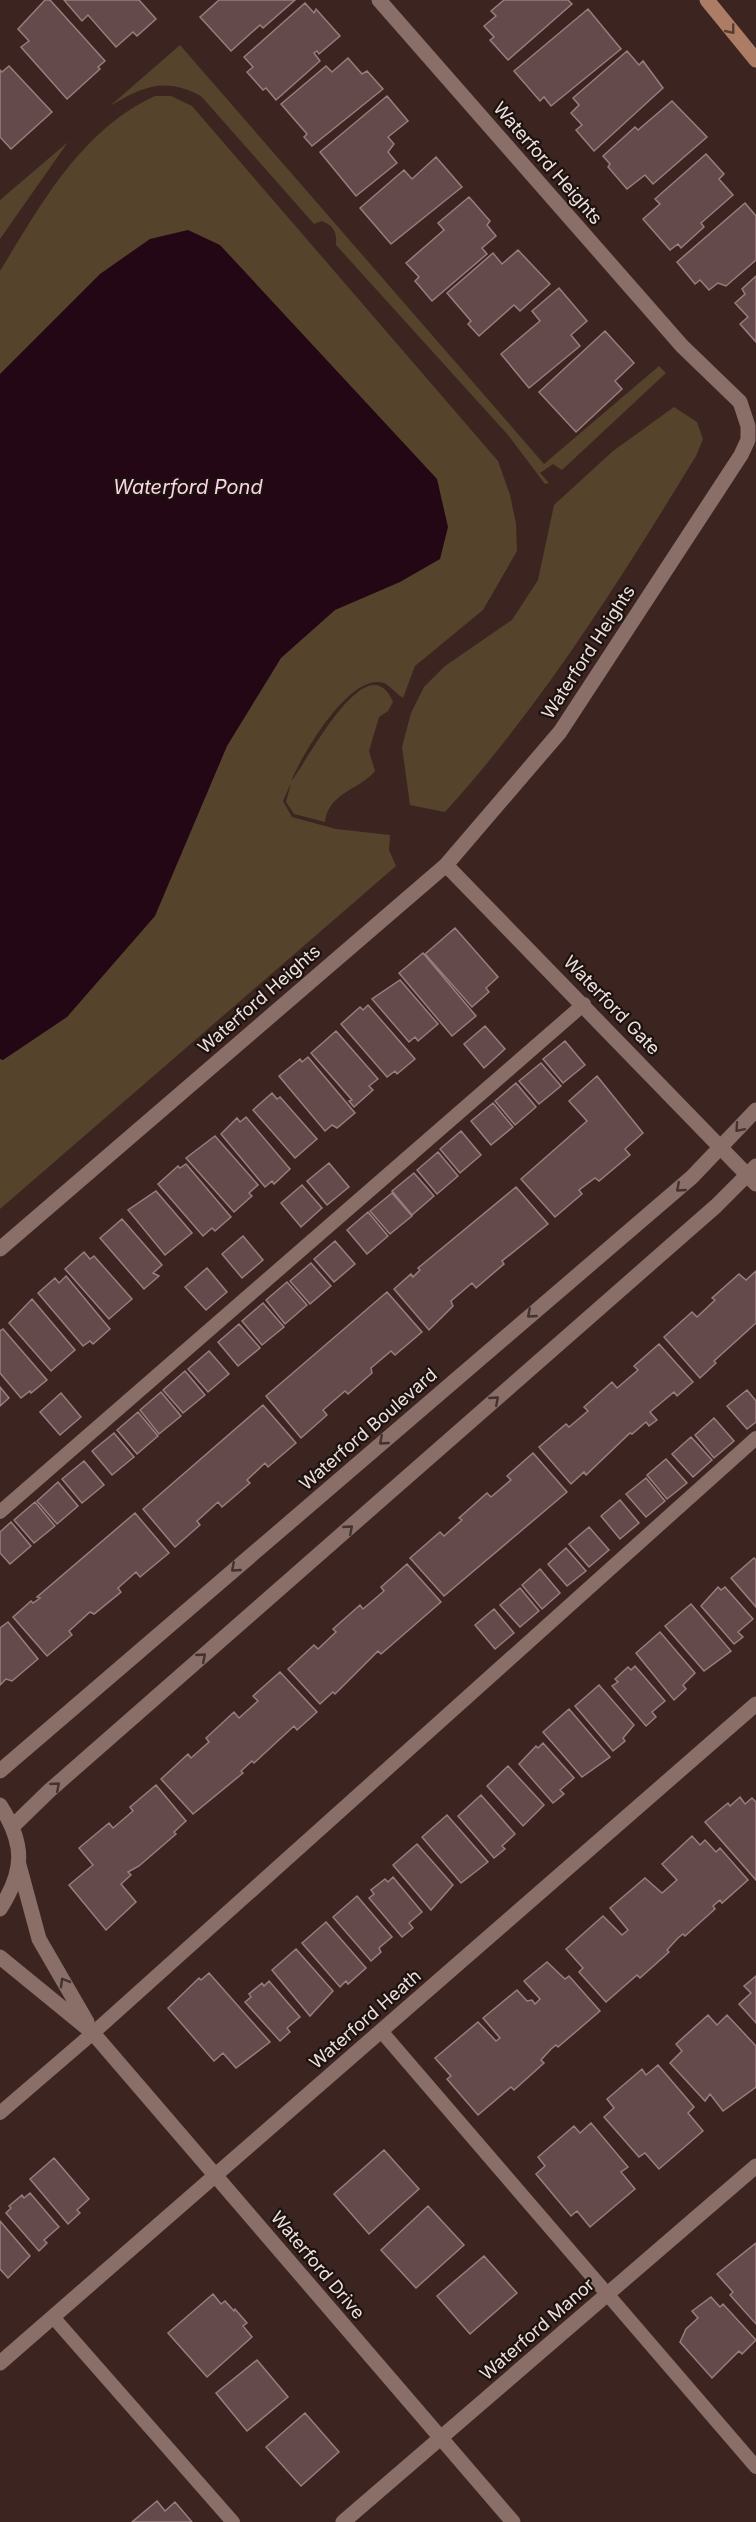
<svg xmlns="http://www.w3.org/2000/svg" width="756" height="2522" font-family="Inter,sans-serif">
<style>
.green{fill:#55432b}
.water{fill:#240715}
.building{fill:#654a4c;stroke:#997d7e;stroke-width:1.5}
.lines{fill:none;stroke-linecap:round;stroke-linejoin:round}
.service{stroke:#8a6f68;stroke-width:14}
.minor{stroke:#8a6f68;stroke-width:15}
.tertiary{stroke:#8a6f68;stroke-width:15}
.secondary{stroke:#ac7d64;stroke-width:15}
.oneway{stroke:#563d31}
.oneway2{stroke:#42332e}
.labels{text-anchor:middle;dominant-baseline:central;stroke-width:4.5;stroke-linejoin:round;paint-order:stroke}
.street-label{font-size:18px;fill:#efe0dc;stroke:#1c120f}
.water-label{font-size:20px;font-style:italic;fill:#fdd4e3;stroke:#1c120f}
</style>
<rect width="100%" height="100%" fill="#3c2520"/>
<path class="green" d="M180,45L544,464L659,366L666,373L562,470L553,464L540,473L549,483L545,484L508,435L336,245C337,232 334,226 322,221L314,224L201,96C165,77 144,86 110,106Z
M155,96H171L192,106L498,461L510,495L516,524L517,551L483,610L415,666L403,698C397,694 390,686 384,683C349,672 302,756 291,781C305,767 367,640 393,702L388,711L379,717L369,751L375,771C359,790 328,793 325,822L294,814L286,802L291,783L283,801L292,817L336,829L390,835L389,850L396,866L0,1209V271C41,204 81,130 155,96Z
M68,142L0,239V200Z
M674,407L697,422L703,439L696,456C620,580 543,704 445,812L410,805L402,747L411,713L424,687L445,666L512,620L538,580L554,505L613,451Z"/>
<path class="water" d="M188,230L220,245L437,479L448,527L440,559L400,582L335,610L281,658L227,746L155,916L67,1017L3,1060L0,1059V374L100,274L150,239Z"/>
<path class="building" d="M45,0H50L105,61L98,67L100,69L67,99L21,47L29,41L18,29Z
M64,0H139L156,19L137,36L133,32L116,47L88,15L82,21Z
M219,0H295L263,28L260,25L231,51L200,17Z
M504,0H568L572,4L508,60L490,40L494,37L484,26L496,16L491,11Z
M305,3L314,13L316,9L340,36L319,54L317,51L314,53L320,61L276,100L266,88L263,90L247,72L253,67L244,57Z
M588,9L621,49L551,106L544,97L540,101L514,71Z
M627,51L639,65L643,61L663,88L594,151L576,130L582,125L571,113L579,105L573,98Z
M348,58L362,74L367,71L383,89L312,146L304,137L307,134L281,104L326,66L332,72Z
M9,66L52,112L11,149L0,137V70L2,72Z
M387,96L408,121L388,137L394,144L388,152L397,163L356,196L320,152Z
M672,101L707,137L653,184L645,175L627,189L608,167L610,164L603,156L635,127L638,130Z
M706,154L724,174L719,179L733,195L701,223L704,227L681,248L678,244L670,250L643,219L660,204L655,199Z
M436,157L462,187L391,244L360,208L404,170L412,179Z
M469,197L490,221L487,225L496,236L482,248L487,254L432,301L415,281L419,277L406,263L444,230L438,223Z
M745,203L756,216V260L726,286L718,283L709,290L700,280L695,284L677,262Z
M518,250L550,284L520,311L514,305L479,336L468,324L471,321L447,293L493,253L502,264Z
M756,276V342L740,324L748,317L735,303L745,294L742,289Z
M559,288L587,321L571,335L580,346L529,388L501,354L540,321L532,311Z
M605,331L634,363L615,381L622,389L576,432L539,392Z
M455,928L498,977L486,988L489,992L472,1007L425,954Z
M423,953L476,1016L452,1036L399,973Z
M400,980L438,1024L418,1041L415,1037L409,1042L372,999Z
M368,1005L415,1059L397,1074L395,1071L387,1077L341,1024L360,1007L363,1010Z
M485,1026L505,1049L484,1068L464,1044Z
M336,1031L378,1079L369,1086L373,1090L354,1107L349,1101L352,1100L311,1053Z
M565,1041L585,1065L563,1083L543,1059Z
M308,1057L355,1113L337,1128L332,1125L325,1131L279,1076L300,1059L302,1062Z
M541,1063L561,1086L539,1104L519,1081Z
M597,1076L643,1133L625,1149L630,1155L599,1181L595,1178L579,1190L582,1194L555,1217L521,1179L587,1121L569,1101Z
M516,1083L536,1107L515,1125L495,1101Z
M272,1093L277,1099L280,1097L317,1139L295,1158L253,1110Z
M493,1103L513,1127L491,1145L471,1121Z
M246,1117L290,1169L274,1184L272,1181L265,1187L221,1134L237,1118L240,1122Z
M461,1131L481,1155L460,1173L440,1149Z
M215,1136L258,1185L249,1193L252,1196L234,1212L186,1158Z
M438,1152L458,1176L437,1194L417,1170Z
M329,1163L349,1187L327,1205L307,1181Z
M186,1164L231,1217L215,1231L212,1228L203,1236L158,1184L178,1166L180,1168Z
M414,1173L434,1196L412,1215L392,1191Z
M302,1185L322,1208L301,1227L281,1203Z
M516,1187L548,1224L502,1261L504,1264L476,1288L472,1283L451,1301L453,1306L429,1330L394,1289L411,1274L413,1277L420,1270L418,1268Z
M156,1191L192,1233L165,1255L128,1210Z
M392,1193L412,1216L390,1234L370,1211Z
M368,1212L388,1236L367,1254L347,1230Z
M122,1219L162,1265L153,1273L159,1276L144,1289L100,1238Z
M243,1236L263,1260L242,1278L222,1254Z
M335,1241L355,1264L334,1282L314,1259Z
M84,1252L90,1259L94,1256L132,1299L109,1319L65,1269Z
M311,1263L331,1286L310,1304L290,1281Z
M207,1268L227,1292L206,1310L185,1287Z
M756,1271V1323L714,1361L716,1363L700,1378L664,1337L692,1312L697,1317L715,1300L712,1298L739,1274L746,1280Z
M66,1276L110,1329L93,1344L90,1341L83,1346L38,1293L55,1278L59,1283Z
M287,1282L307,1305L285,1324L266,1300Z
M387,1292L422,1332L395,1355L391,1351L371,1368L372,1373L348,1394L345,1391L323,1410L327,1415L301,1438L266,1396Z
M32,1299L75,1350L51,1371L9,1323Z
M263,1303L284,1327L262,1345L242,1321Z
M239,1324L260,1348L238,1366L218,1342Z
M3,1329L47,1380L31,1393L30,1391L21,1398L0,1373V1331Z
M659,1344L693,1382L677,1396L674,1392L650,1412L657,1420L649,1426L646,1422L632,1434L630,1433L586,1475L584,1472L571,1484L539,1447L566,1424L569,1427L588,1411L584,1407L612,1382L617,1388L638,1370L634,1366Z
M209,1351L229,1374L208,1392L188,1369Z
M185,1371L205,1395L183,1413L163,1390Z
M0,1387L9,1398L0,1406Z
M747,1390L756,1401V1422L747,1429L727,1406Z
M161,1392L181,1416L159,1434L140,1410Z
M61,1393L81,1417L60,1435L40,1412Z
M263,1405L296,1443L268,1467L265,1463L247,1480L250,1483L222,1507L218,1502L197,1521L200,1525L175,1547L143,1509Z
M138,1412L158,1436L137,1454L117,1430Z
M714,1418L734,1441L714,1458L695,1435Z
M114,1433L134,1457L112,1475L92,1451Z
M691,1437L712,1460L693,1477L672,1454Z
M533,1453L567,1492L444,1596L410,1558L440,1532L444,1536L462,1520L459,1518L487,1493L491,1497L511,1480L507,1476Z
M666,1459L687,1483L667,1499L647,1475Z
M84,1461L104,1485L82,1503L62,1479Z
M646,1478L665,1501L646,1517L626,1494Z
M58,1482L78,1506L57,1524L37,1501Z
M620,1500L639,1523L620,1539L601,1516Z
M35,1502L55,1526L34,1543L14,1520Z
M135,1513L169,1553L140,1577L136,1572L118,1588L121,1592L94,1614L90,1612L69,1631L72,1635L47,1656L13,1617L31,1601L33,1603L40,1598L37,1597Z
M11,1522L31,1546L10,1564L0,1553V1532Z
M589,1527L609,1550L589,1567L569,1544Z
M566,1548L586,1571L567,1586L548,1564Z
M754,1558L756,1560V1607L731,1578Z
M407,1564L441,1602L381,1654L378,1651L335,1694L333,1692L320,1704L288,1669L314,1645L318,1649L336,1632L333,1629L360,1605L363,1609L384,1591L381,1587Z
M540,1569L560,1593L542,1609L522,1585Z
M718,1587L721,1590L725,1587L753,1619L738,1632L743,1637L734,1644L701,1606Z
M520,1588L539,1611L520,1627L500,1605Z
M691,1604L731,1651L704,1671L665,1626Z
M494,1609L514,1633L495,1649L475,1625Z
M8,1622L38,1659L12,1681L6,1679L0,1685V1628Z
M660,1632L695,1673L683,1685L686,1689L674,1700L636,1653Z
M635,1666L665,1701L652,1712L656,1717L646,1726L612,1686L618,1682L615,1679L628,1667L631,1670Z
M280,1672L317,1712L297,1730L294,1726L254,1763L252,1761L241,1771L243,1773L193,1814L161,1779L188,1754L191,1758L209,1742L206,1738L234,1712L239,1718L258,1701L253,1696Z
M599,1685L634,1725L623,1738L625,1741L613,1751L575,1706Z
M569,1709L610,1757L582,1777L543,1732Z
M543,1743L574,1778L560,1790L564,1794L553,1803L519,1764L536,1746L538,1748Z
M508,1766L544,1805L523,1826L487,1786Z
M156,1785L186,1821L174,1832L176,1834L139,1866L128,1872L131,1875L121,1884L136,1902L106,1930L69,1885L93,1865L79,1848L109,1823L113,1828L133,1811L130,1807Z
M481,1795L515,1834L502,1846L505,1849L494,1858L458,1816Z
M740,1797L745,1804L752,1798L756,1802V1880L705,1822L728,1803L730,1806Z
M447,1815L488,1862L461,1883L422,1837Z
M692,1836L700,1845L705,1840L716,1852L720,1848L748,1880L722,1903L720,1900L713,1906L715,1909L685,1936L683,1934L678,1938L667,1950L669,1952L640,1978L637,1975L606,2002L579,1972L583,1968L566,1949L603,1916L622,1935L628,1930L610,1908L645,1878L662,1893L677,1880L662,1864Z
M417,1844L453,1885L431,1910L393,1865Z
M393,1877L422,1912L409,1923L413,1928L402,1937L369,1898L374,1894L371,1890L385,1879L388,1882Z
M357,1896L392,1937L379,1948L381,1952L371,1961L333,1917Z
M326,1922L366,1968L348,1984L346,1981L340,1987L302,1943Z
M296,1949L333,1991L310,2016L272,1970Z
M547,1962L565,1979L569,1976L600,2011L558,2047L556,2045L551,2049L541,2060L544,2063L514,2090L511,2087L478,2115L447,2079L451,2076L435,2058L478,2022L496,2041L500,2038L483,2018L517,1990L527,2001L532,2000L535,2004L540,1999L524,1981Z
M209,1973L270,2042L236,2068L223,2053L214,2061L168,2008L199,1978L201,1980Z
M756,1976V2023L739,2004L751,1993L744,1986Z
M269,1981L300,2017L287,2028L290,2032L280,2041L245,2002L251,1997L249,1994L262,1983L264,1986Z
M708,2015L717,2025L727,2015L756,2046V2087L723,2111L710,2094L705,2101L670,2063L682,2051L676,2044Z
M658,2065L694,2107L688,2113L703,2131L659,2169L645,2153L639,2157L604,2117L614,2108L607,2099L642,2069L646,2075Z
M591,2123L628,2167L621,2172L635,2189L590,2227L577,2211L571,2216L536,2174L545,2166L538,2157L574,2126L580,2133Z
M384,2150L419,2189L369,2234L334,2194Z
M54,2158L89,2199L77,2210L80,2213L68,2224L30,2179Z
M30,2193L59,2227L44,2240L47,2243L39,2251L6,2213L11,2208L9,2206L22,2195L24,2198Z
M428,2206L464,2245L416,2288L381,2250Z
M0,2221L30,2256L8,2278L0,2269Z
M756,2243V2324L730,2295L733,2292L717,2274Z
M484,2256L517,2293L470,2334L437,2296Z
M213,2294L221,2304L225,2301L234,2311L235,2309L247,2323L243,2326L252,2337L207,2377L168,2333Z
M711,2297L720,2307L723,2304L756,2340L742,2354L739,2351L712,2378L680,2342L686,2329L698,2318L692,2311Z
M257,2360L288,2397L247,2431L216,2393Z
M305,2413L339,2452L301,2486L266,2447Z
M157,2501L165,2511L175,2502L192,2522H132Z"/>
<g class="lines">
<path class="service" d="M0,1512L584,1004
M381,2031L756,2467
M0,2113L93,2033L756,1438
M53,2317L233,2522"/>
<path class="minor" d="M446,865L756,1184
M0,1249L446,865L560,732L741,455L748,440V426L740,402L682,346L379,0
M19,1865L39,1939L87,2022
M0,1957L93,2033L513,2522
M0,2363L756,1704
M343,2522L756,2166"/>
<path class="tertiary" d="M0,1771L692,1177L756,1110
M0,1805C25,1844 25,1870 0,1909
M13,1826L49,1791L716,1206L756,1166"/>
<path class="secondary" d="M707,0L756,60"/>
</g>
<defs><path id="oneway-chevron" d="M-2-3.5L2.5 0L-2 3.5" fill="none" stroke-width="1.6" stroke-linecap="round" stroke-linejoin="round" transform="scale(1.5)"/></defs>
<use class="oneway" href="#oneway-chevron" transform="translate(731 30) rotate(51)"/>
<g class="oneway2">
<use href="#oneway-chevron" transform="translate(739 1128) rotate(131)"/>
<use href="#oneway-chevron" transform="translate(680 1188) rotate(139)"/>
<use href="#oneway-chevron" transform="translate(531 1314) rotate(139)"/>
<use href="#oneway-chevron" transform="translate(495 1400) rotate(-41)"/>
<use href="#oneway-chevron" transform="translate(383 1441) rotate(139)"/>
<use href="#oneway-chevron" transform="translate(349 1529) rotate(-41)"/>
<use href="#oneway-chevron" transform="translate(235 1568) rotate(139)"/>
<use href="#oneway-chevron" transform="translate(202 1657) rotate(-41)"/>
<use href="#oneway-chevron" transform="translate(56 1786) rotate(-41)"/>
<use href="#oneway-chevron" transform="translate(64 1982) rotate(-120)"/>
</g>
<g class="labels">
<g class="street-label">
<text transform="translate(548 163) rotate(49)">Waterford Heights</text>
<text transform="translate(588 652) rotate(-57)">Waterford Heights</text>
<text transform="translate(259 999) rotate(-41)">Waterford Heights</text>
<text transform="translate(612 1005) rotate(46)">Waterford Gate</text>
<text transform="translate(368 1429) rotate(-41)">Waterford Boulevard</text>
<text transform="translate(365 2019) rotate(-41)">Waterford Heath</text>
<text transform="translate(318 2265) rotate(50)">Waterford Drive</text>
<text transform="translate(537 2329) rotate(-41)">Waterford Manor</text>
</g>
<g class="water-label">
<text x="188" y="487">Waterford Pond</text>
</g>
</g>
</svg>
